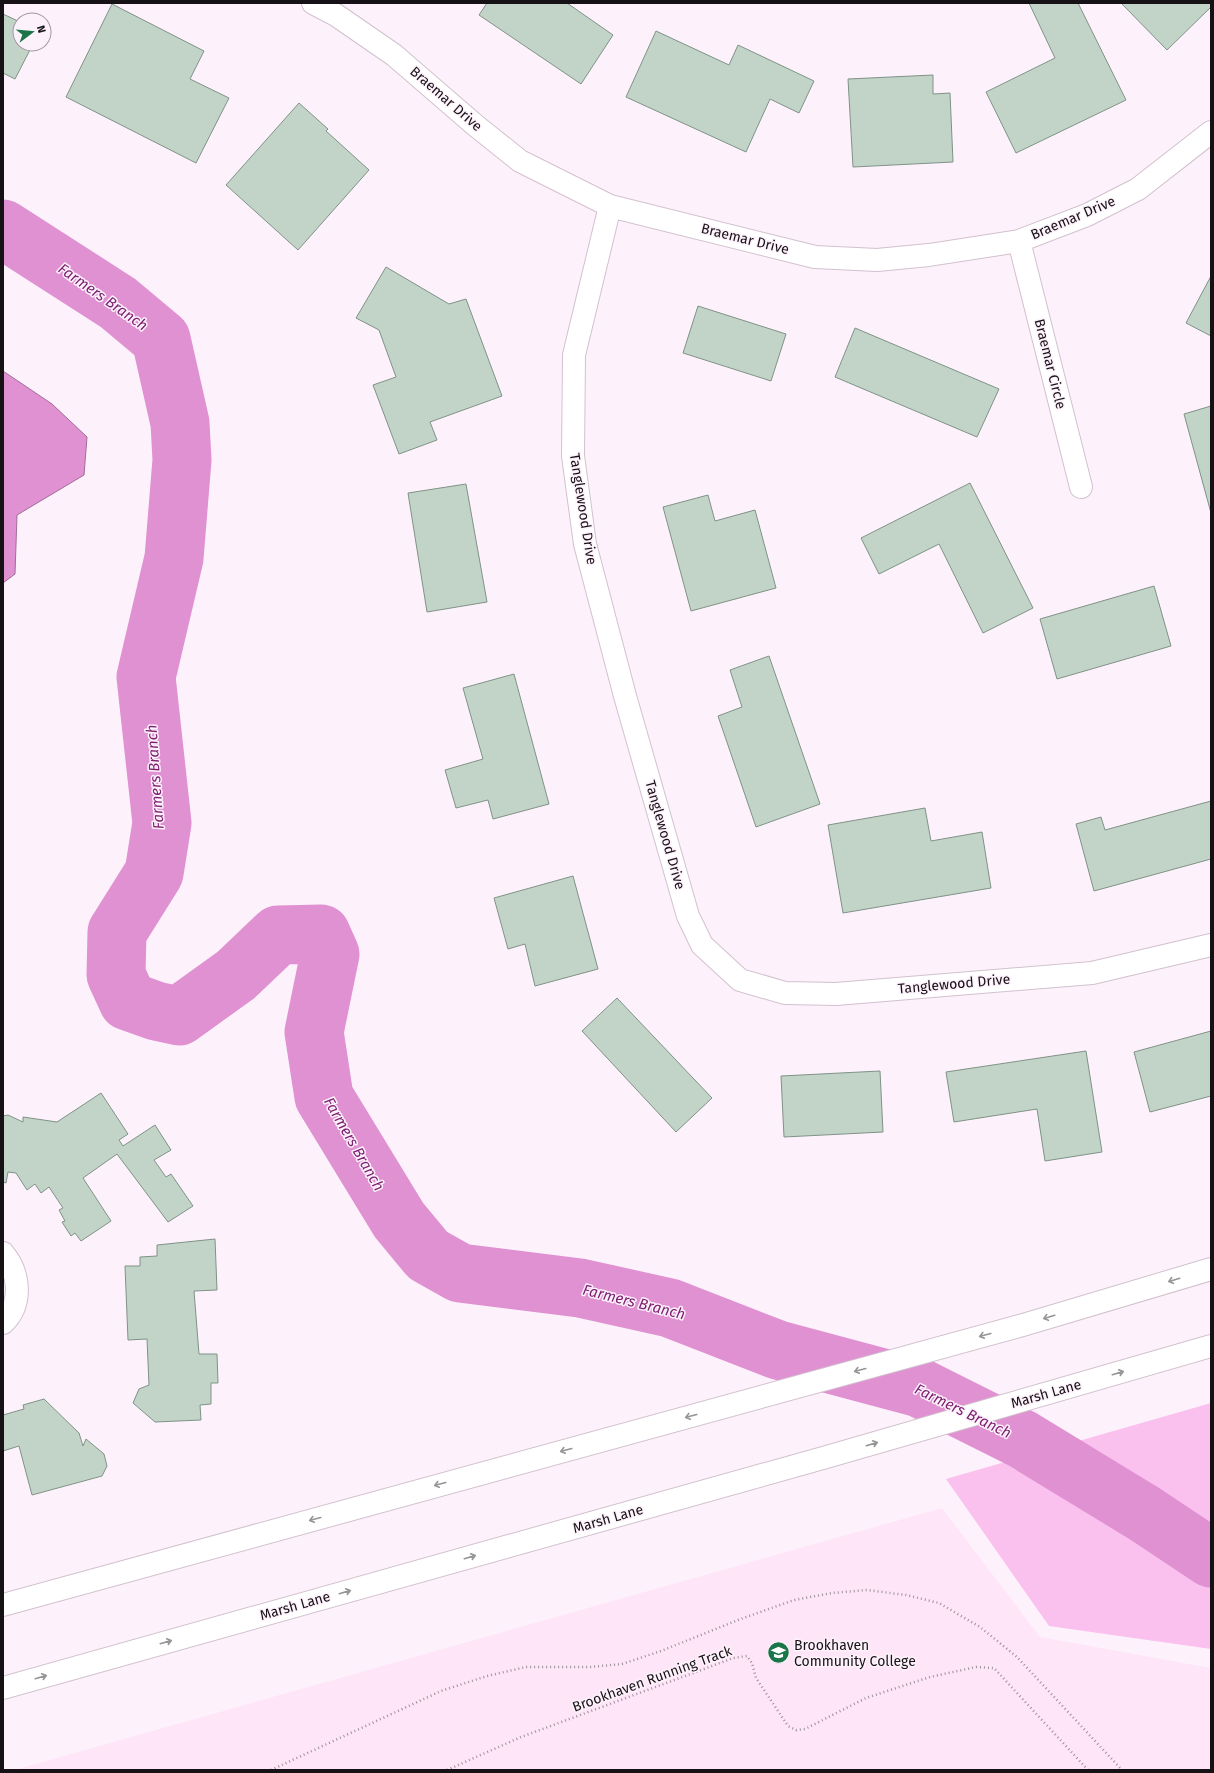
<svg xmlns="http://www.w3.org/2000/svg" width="1214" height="1773" font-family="'Fira Sans',sans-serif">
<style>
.built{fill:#fee5f8}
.green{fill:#fac1ef}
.water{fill:#e091d2;stroke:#a36b99}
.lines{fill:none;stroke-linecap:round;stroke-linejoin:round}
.river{stroke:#e091d2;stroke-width:59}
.building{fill:#c2d4c8;stroke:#809287}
.street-casing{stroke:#d2c1ce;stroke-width:24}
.secondary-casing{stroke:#d2c1ce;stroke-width:24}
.path{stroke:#9a9299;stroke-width:2.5;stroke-dasharray:1 3;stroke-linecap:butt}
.street{stroke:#fff;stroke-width:22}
.secondary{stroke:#fff;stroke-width:22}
.oneway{stroke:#969496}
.labels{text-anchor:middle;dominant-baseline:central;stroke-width:3;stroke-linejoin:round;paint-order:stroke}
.street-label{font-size:14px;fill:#161115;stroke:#fdf2fb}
.poi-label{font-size:14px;fill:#161115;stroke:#fdf2fb;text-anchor:start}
.water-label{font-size:15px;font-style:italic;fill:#7d2072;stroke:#fdf2fb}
</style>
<rect width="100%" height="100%" fill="#fdf2fb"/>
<path class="built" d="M942,1508L1040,1637L1211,1668V1770H14Z"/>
<path class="green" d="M1211,1403V1649L1049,1626L946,1479Z"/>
<path class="water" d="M3,371L52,404L87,437L84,475L17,515L15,574L3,583Z"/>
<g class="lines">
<path class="river" d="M3,229L118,303L161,339L180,423L182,460L174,558L146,677L162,823L154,873L117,932L116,975L128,1001L156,1011L179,1016L236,975L278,935L321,934L330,954L314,1032L324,1097L399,1220L428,1255L460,1273L580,1288L670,1308L778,1350L920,1388L1022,1439L1145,1514L1211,1558"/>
</g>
<path class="building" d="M487,3H567L613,35L581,84L479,15Z
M1029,3H1078L1126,100L1016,153L986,92L1055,58Z
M1121,3H1211V7L1167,50Z
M112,4L204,51L190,79L229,98L196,163L66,97Z
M3,14L20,22V44H33L15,79L3,73Z
M656,31L729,65L738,45L814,81L799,113L770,99L746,152L626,97Z
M933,75V94L950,93L953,162L853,167L848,79Z
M299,103L328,129L326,131L369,170L298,250L226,185Z
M386,267L449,304L466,299L502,396L430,422L437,440L399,454L373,385L396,377L379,330L356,318Z
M1211,276V336L1186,323Z
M698,306L786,334L771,381L683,353Z
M855,328L999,389L977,437L835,377Z
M1211,406V513L1184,414Z
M970,483L1033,608L983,633L939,544L879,574L861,538Z
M466,484L487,602L427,612L408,493Z
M708,495L715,521L755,510L776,588L691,611L663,507Z
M1154,586L1171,646L1057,679L1040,619Z
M769,656L820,804L756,827L718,716L742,707L730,670Z
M514,674L549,804L493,819L488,800L456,808L445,770L483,759L463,688Z
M1211,801V859L1094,891L1076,824L1101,817L1105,830Z
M925,808L931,841L982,832L991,888L843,913L828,825Z
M573,876L598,969L535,986L525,944L508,949L494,898Z
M617,998L712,1098L676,1132L582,1031Z
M1211,1031V1096L1150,1112L1134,1052Z
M1086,1051L1102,1152L1045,1161L1037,1109L954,1122L946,1072Z
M880,1071L883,1132L784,1137L781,1076Z
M101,1093L128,1134L119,1140L123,1146L155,1125L171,1150L154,1160L166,1177L171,1174L193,1206L168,1222L117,1154L83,1178L111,1221L81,1241L75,1233L71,1236L62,1222L65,1221L59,1210L63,1208L49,1187L41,1193L35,1184L27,1190L16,1173L8,1172L6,1183L3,1182V1116L8,1115L23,1122V1117L57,1122Z
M215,1239L217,1290L194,1291L199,1354H217L218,1383H211V1404L200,1405L201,1420L155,1422L133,1403L139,1389L149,1385L147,1339L128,1340L125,1266H140V1257L157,1256V1245Z
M44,1399L79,1433L83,1446L86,1439L104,1454L107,1466L102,1476L32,1495L19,1446L3,1451V1415L24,1409L23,1405Z"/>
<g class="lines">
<defs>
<path id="street" d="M313,3L336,15L394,55L475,125L520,161L610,206L815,257L877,260L929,255L1019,241L1087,215L1138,189L1211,132
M610,206L574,355L573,456L585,544L625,696L688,916L702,945L740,980L785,993L836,994L1092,973L1211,945
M1019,241L1081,487
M3,1253C20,1273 23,1304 3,1323"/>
<path id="secondary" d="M3,1605L1023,1325L1211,1269
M3,1688L823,1458L1211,1346"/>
</defs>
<use href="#street" class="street-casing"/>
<use href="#secondary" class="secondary-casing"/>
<path class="path" d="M271,1770L441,1691L487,1676L526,1667H590L622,1664L661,1651L738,1620L794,1600L832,1593L867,1590L906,1595L939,1603L980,1627L1017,1657L1122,1770
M447,1770L521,1737L704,1669L733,1658L747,1656L752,1663L756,1678L788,1726L796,1730L805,1729L866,1698L930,1677L976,1667L994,1668L1088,1770"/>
<use href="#street" class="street"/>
<use href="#secondary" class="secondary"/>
</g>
<defs><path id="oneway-shaft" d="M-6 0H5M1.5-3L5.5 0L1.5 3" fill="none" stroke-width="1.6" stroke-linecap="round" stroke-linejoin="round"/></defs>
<g class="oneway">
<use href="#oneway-shaft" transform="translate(1174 1280) rotate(163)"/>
<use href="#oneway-shaft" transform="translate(1049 1317) rotate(163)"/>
<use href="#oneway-shaft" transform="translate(985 1335) rotate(165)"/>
<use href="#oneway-shaft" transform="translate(860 1370) rotate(165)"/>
<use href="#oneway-shaft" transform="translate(1118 1373) rotate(-16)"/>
<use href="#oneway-shaft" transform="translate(691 1416) rotate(165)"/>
<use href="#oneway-shaft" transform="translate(872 1444) rotate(-16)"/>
<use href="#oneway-shaft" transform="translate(566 1450) rotate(165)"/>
<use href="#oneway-shaft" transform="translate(440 1484) rotate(165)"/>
<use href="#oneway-shaft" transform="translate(315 1519) rotate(165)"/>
<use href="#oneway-shaft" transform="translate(470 1557) rotate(-16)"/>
<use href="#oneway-shaft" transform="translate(345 1592) rotate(-16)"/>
<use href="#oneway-shaft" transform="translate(166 1642) rotate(-16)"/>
<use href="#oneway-shaft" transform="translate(41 1677) rotate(-16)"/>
</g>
<defs>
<symbol id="university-disc" viewBox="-11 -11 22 22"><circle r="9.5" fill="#1a7549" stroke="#fdf2fb"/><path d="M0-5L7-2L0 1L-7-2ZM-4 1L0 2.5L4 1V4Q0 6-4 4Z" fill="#fff"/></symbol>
</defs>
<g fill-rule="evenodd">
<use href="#university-disc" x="766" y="1640" width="25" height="25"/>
</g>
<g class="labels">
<g class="street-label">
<text transform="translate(446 99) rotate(41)">Braemar Drive</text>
<text transform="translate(1073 218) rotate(-23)">Braemar Drive</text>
<text transform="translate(745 239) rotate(14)">Braemar Drive</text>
<text transform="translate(1050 364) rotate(76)">Braemar Circle</text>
<text transform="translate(583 509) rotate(81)">Tanglewood Drive</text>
<text transform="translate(665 835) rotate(74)">Tanglewood Drive</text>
<text transform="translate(954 984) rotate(-5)">Tanglewood Drive</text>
<text transform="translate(1046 1394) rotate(-16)">Marsh Lane</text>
<text transform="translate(608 1519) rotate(-16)">Marsh Lane</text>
<text transform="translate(295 1606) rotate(-16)">Marsh Lane</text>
<text transform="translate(652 1679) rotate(-20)">Brookhaven Running Track</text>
</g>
<g class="poi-label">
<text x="794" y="1645">Brookhaven<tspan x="794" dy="16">Community College</tspan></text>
</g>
<g class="water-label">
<text transform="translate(103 297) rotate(35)">Farmers Branch</text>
<text transform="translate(155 777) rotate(-94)">Farmers Branch</text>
<text transform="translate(354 1144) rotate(60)">Farmers Branch</text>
<text transform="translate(634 1302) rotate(14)">Farmers Branch</text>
<text transform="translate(963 1411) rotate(26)">Farmers Branch</text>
</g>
</g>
<rect width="1214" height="1773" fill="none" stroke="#161115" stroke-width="8"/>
<g transform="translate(32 32) rotate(74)"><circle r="19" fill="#fdf2fb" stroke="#a1989f"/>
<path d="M0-3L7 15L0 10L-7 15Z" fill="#1a7549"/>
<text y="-6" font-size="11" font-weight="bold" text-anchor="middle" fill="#161115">N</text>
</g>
</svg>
